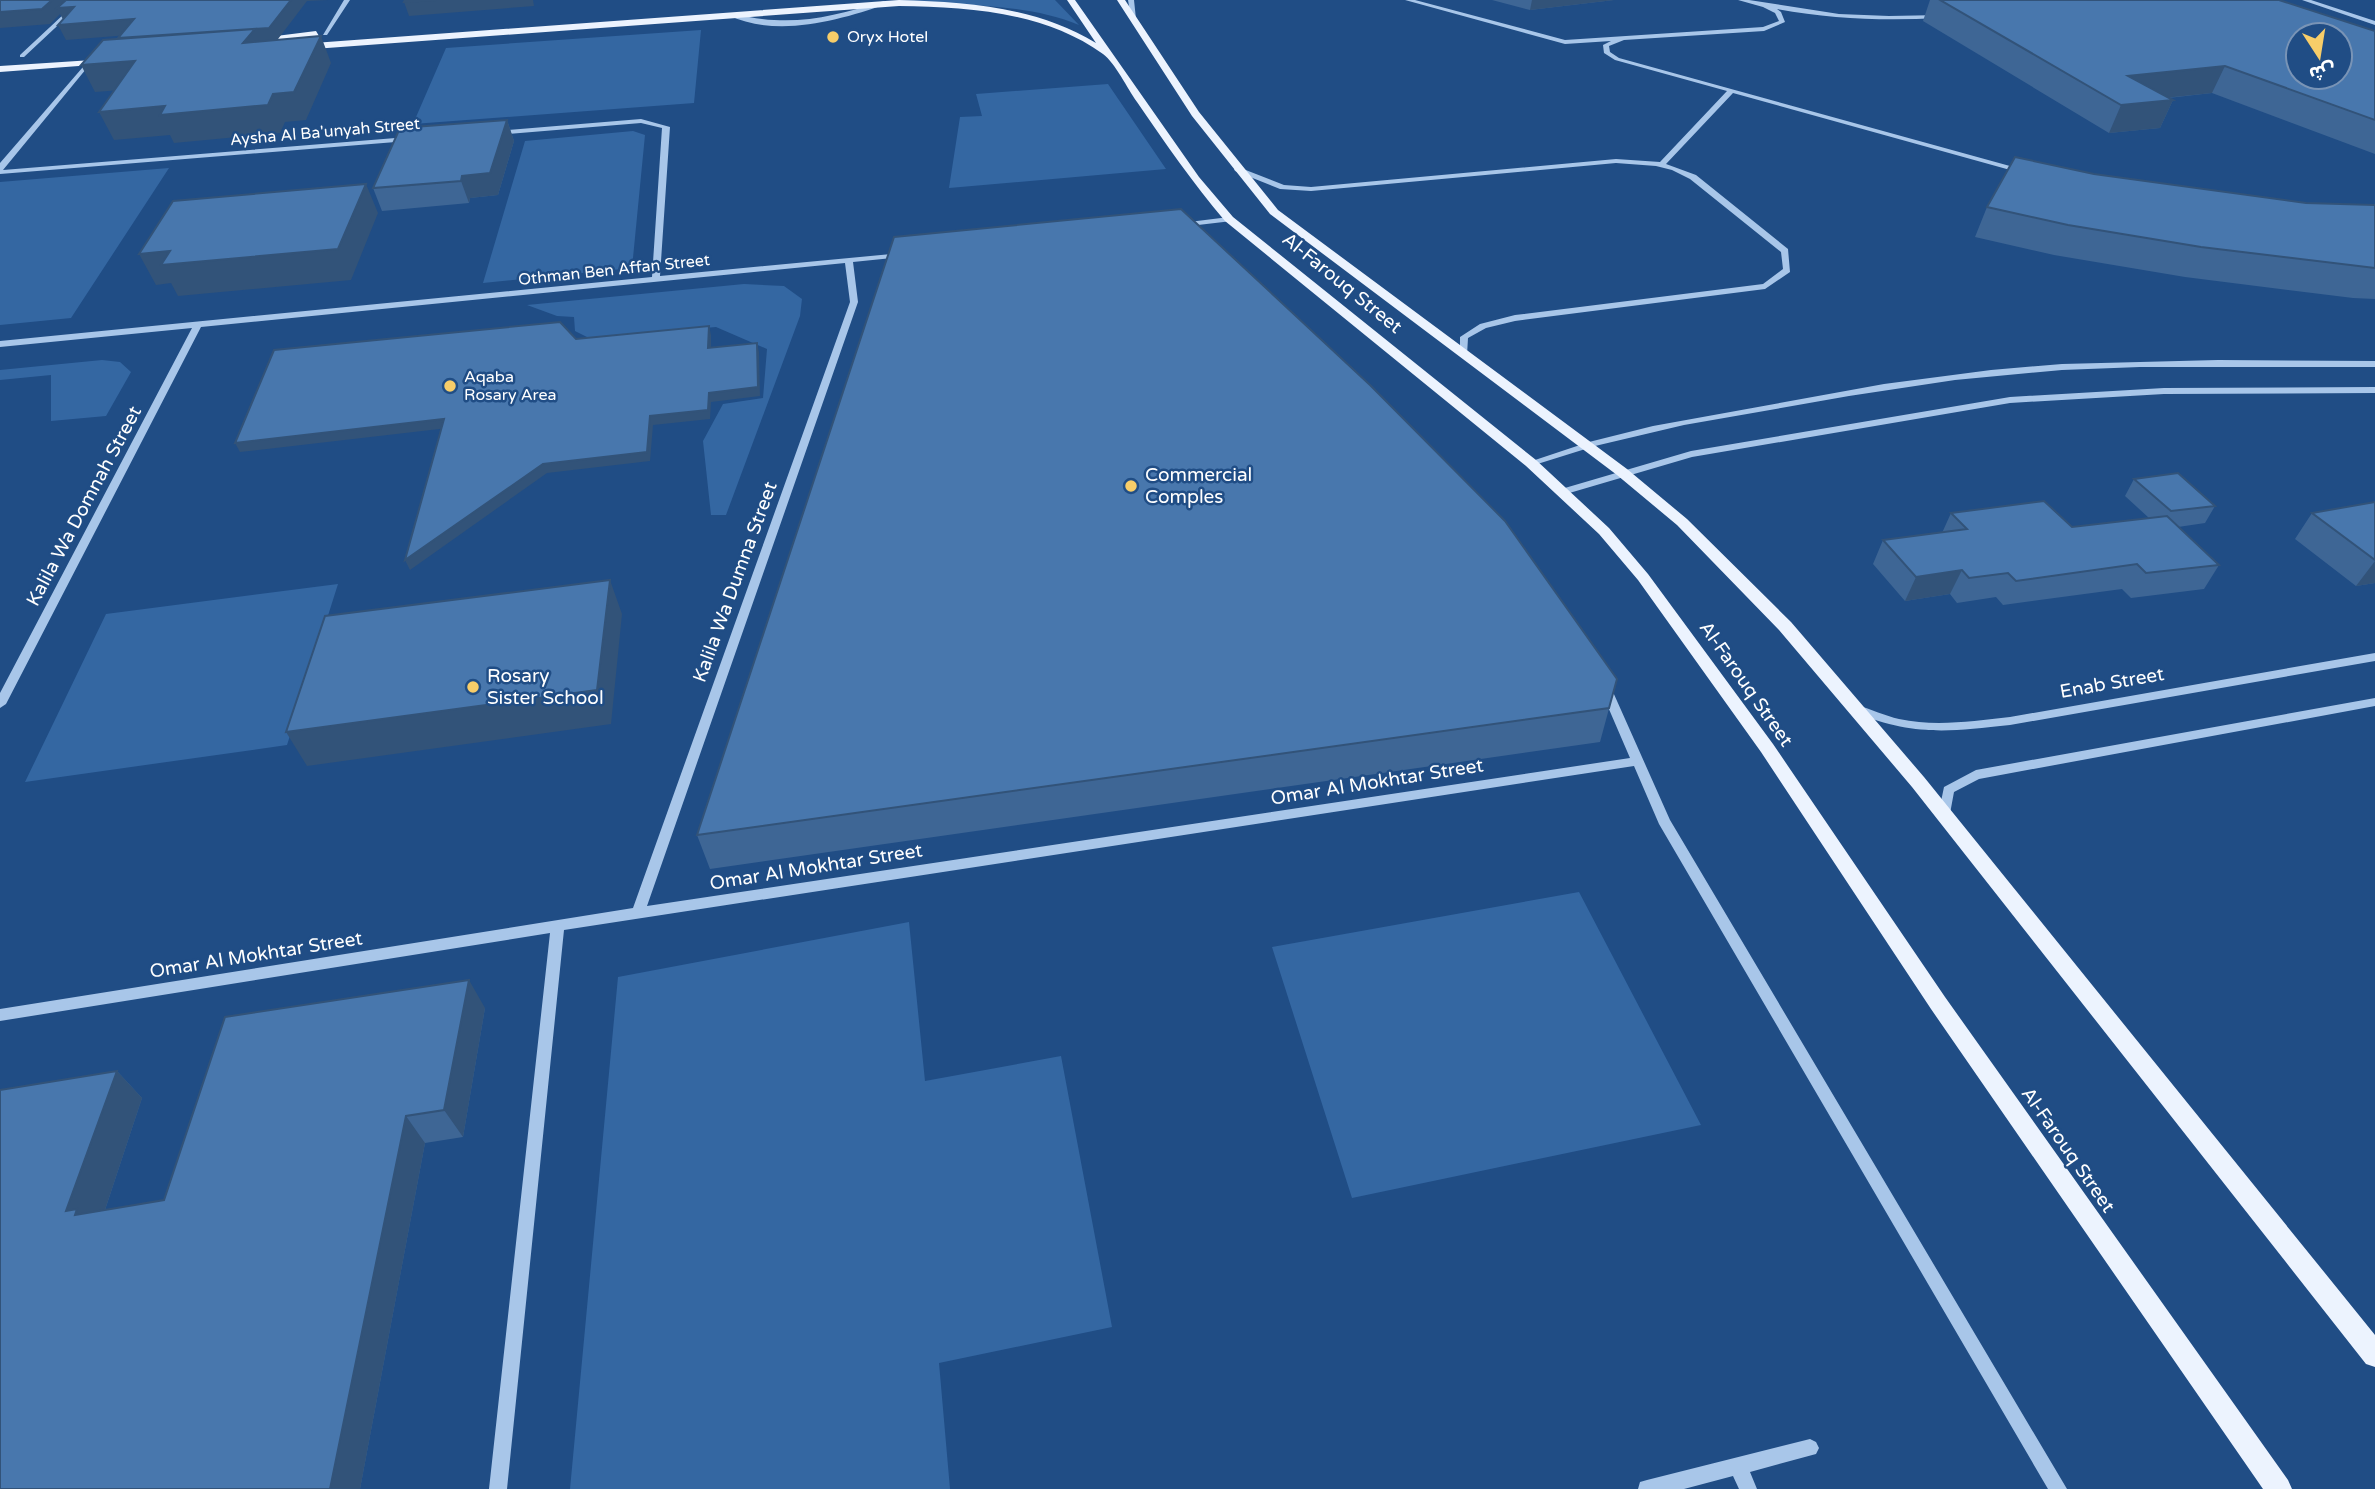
<svg xmlns="http://www.w3.org/2000/svg" width="2375" height="1489" font-family="'Varela Round','Noto Sans Arabic',sans-serif">
<style>
.green{fill:#3467a2}
.lines{fill:none;stroke-linecap:round;stroke-linejoin:round}
.minor{fill:#a8c6e9;fill-rule:evenodd}
.major{fill:#ecf3fe;fill-rule:evenodd}
.wall{fill:#3e6695}
.shaded-wall{fill:#325379}
.building{fill:#4877ad;stroke:#325379;stroke-width:2;fill-rule:evenodd}
.poi-dot{fill:#f7cd69;stroke:#204d85;stroke-width:2.5}
.labels{text-anchor:middle;dominant-baseline:central;stroke-width:5;stroke-linejoin:round;paint-order:stroke}
.far-poi-label{font-size:16px;fill:#fff;stroke:#204d85;text-anchor:start}
.far-street-label{font-size:16px;fill:#fff;stroke:#204d85}
.street-label{font-size:19px;fill:#fff;stroke:#204d85}
.poi-label{font-size:19px;fill:#fff;stroke:#204d85;text-anchor:start}
</style>
<rect width="100%" height="100%" fill="#204d85"/>
<path class="green" d="M894,0H1055L1079,25C1020,1 955,7 894,0Z
M701,30L694,103L413,124L446,48Z
M1108,84L1166,169L949,188L960,117L982,116L976,94Z
M633,131L645,135L632,268L483,283L525,141Z
M169,168L71,318L0,325V182Z
M744,284L784,286L802,299L800,316L726,515H711L703,441L723,404L763,398L767,349L716,327L589,338L575,331L574,317L557,316L527,305Z
M102,360L120,362L131,372L106,416L51,421V375L0,380V370Z
M338,584L287,745L25,782L106,614Z
M1579,892L1701,1125L1352,1198L1272,947Z
M909,922L925,1081L1061,1056L1112,1327L939,1363L950,1489H570L618,977Z"/>
<g class="lines">
<path class="minor" d="M79,0H85L24,57H20V55Z
M344,0H350L327,35H323Z
M1128,0H1134L1136,19L1131,18Z
M1405,0H1415L1565,40L1763,27L1779,21L1775,13L1763,7L1738,0H1749L1839,14L1889,16L1941,15L1939,18C1884,21 1831,19 1777,9L1781,12L1785,22L1764,31L1624,40L1609,46L1610,52L1619,58L2028,171L2021,173L1733,93L1666,164L1696,175L1788,249L1790,272L1765,289L1515,321L1486,328L1468,338L1467,355L1460,357V337L1480,324L1515,315L1763,284L1783,269L1781,252L1690,179L1672,170L1656,166L1616,163L1311,191L1280,189L1235,171L1234,169L1238,167L1284,185L1311,187L1616,159L1660,162L1727,91L1615,60L1604,53L1603,45L1611,41L1565,44Z
M2302,0H2311L2375,21V25Z
M884,1L886,4C838,21 776,38 728,15L731,13C789,28 829,18 884,1Z
M89,60L92,62L91,63L3,170L408,137L412,139L408,141L0,174V163Z
M641,119L670,127L660,276L902,253L906,255L902,257L853,262L858,302L647,906L1630,758L1599,686L1601,683H1609L1670,820L2067,1489H2048L1659,824L1634,766L564,930L507,1489H489L550,933L0,1021V1009L633,908L850,302L845,263L201,327L6,704L0,708V693L192,328L0,347V341L652,277L662,128L641,123L496,135L492,133L496,131Z
M1229,217H1232V221L1181,227L1177,225L1181,223Z
M2218,360L2375,361V367H2140L2062,370L1955,380L1849,396L1684,425L1595,446L1531,466L1526,463L1589,442L1653,426L1884,384L1991,370L2062,364Z
M2375,387V393L2164,394L2010,403L1692,457L1566,494L1562,495L1557,492L1558,490L1691,451L2010,397L2164,388Z
M2375,653V661L2010,725C1946,732 1914,736 1853,712L1851,709L1857,705C1871,709 1885,716 1899,719C1936,727 1973,721 2010,717Z
M2375,698V706L1979,779L1954,792L1949,819H1939L1938,816L1944,787L1976,770Z
M1810,1439L1816,1442L1819,1448L1816,1454L1750,1472L1757,1489H1739L1733,1476L1684,1489H1638L1640,1482L1647,1480Z"/>
<path class="major" d="M899,0C968,2 1036,7 1096,43L1067,0H1075L1199,177L1233,217L1536,460L1609,528L1648,574L1773,744L1945,997L2288,1480L2292,1489H2263L1931,1009L1761,752L1638,580L1599,534L1526,466L1225,221C1193,183 1165,143 1137,102C1127,88 1116,64 1103,54C1044,12 969,7 899,6L300,50L295,47L300,44Z
M1117,0H1125L1199,112L1278,210L1627,469L1687,519L1791,622L1924,777L2375,1335V1367L2366,1364L1912,787L1779,630L1677,525L1617,475L1270,214L1192,116Z
M316,31L319,36L257,42L253,39Z
M108,59V63L105,64L0,72V66Z"/>
</g>
<path class="wall" d="M1492,0H1614L1530,10Z
M1930,0H2276L2375,31V154L2212,93L2168,98L2173,100L2160,128L2109,133L1923,21Z
M507,120L514,141L498,195L470,198L469,203L382,211L373,188Z
M2094,174L2306,203L2375,205V299L2353,298L2185,277L2054,255L1975,237L1987,207Z
M2134,479L2215,506L2205,523L2178,527L2219,565L2204,589L2131,598L2122,589L2003,605L1996,597L1957,603L1950,594L1905,601L1873,564L1883,540L1942,533L1951,513L2072,527L2149,518L2125,496Z
M2375,502V583L2356,586L2295,539L2312,513Z
M1617,679L1600,742L710,869L697,835Z
M485,1008L463,1137L425,1143L360,1489H0L117,1071L142,1098L105,1210L164,1200Z"/>
<path class="shaded-wall" d="M52,0H75L74,7L65,23L60,14L50,24L0,28V12Z
M291,0H328L307,1L275,43L126,54Z
M436,0H533L534,6L409,16L404,2Z
M1532,0H1614L1530,10Z
M134,19L141,34L66,40L58,25Z
M321,36L331,63L306,120L285,122L280,133L174,143L170,135L114,140L99,112L273,94Z
M135,61L148,88L95,92L81,65Z
M2225,66L2212,93L2116,103L2128,76Z
M2173,100L2160,128L2109,133L2121,105Z
M507,120L514,141L498,195L470,198L469,203L461,181L462,176Z
M366,184L378,213L351,280L178,296L171,283L156,285L139,254Z
M709,326L711,335V357L708,348Z
M757,343L759,352L760,396L711,402L710,419L653,425L650,461L547,473L410,570L405,560L543,464L650,416L709,393Z
M444,419L448,428L240,452L235,443Z
M2375,561V583L2356,586Z
M1962,570L1950,594L1905,601L1916,577Z
M610,580L622,614L611,724L307,766L286,732Z
M469,980L485,1008L463,1137L444,1110Z
M117,1071L142,1098L99,1228L66,1211Z
M406,1116L425,1143L360,1489H330Z"/>
<path class="building" d="M0,0H52L42,9L0,12Z
M66,0H291L269,28L118,38L134,19L58,25L74,7L57,8Z
M405,0H436L404,2Z
M1940,0H2279L2375,31V120L2225,66L2128,76L2173,100L2121,105ZM2298,35H2340V77H2298Z
M255,29L243,43L321,36L294,92L273,94L268,105L160,115L165,106L99,112L135,61L81,65L103,40Z
M507,120L490,173L462,176L461,181L373,188L400,128Z
M2015,157L2094,174L2306,203L2375,205V268L2201,247L2068,225L1987,207Z
M366,184L338,249L161,265L170,251L139,254L173,201Z
M1181,209L1370,385L1505,521L1617,679L1609,708L697,835L894,237Z
M560,322L576,339L709,326L708,348L757,343L758,387L709,393L708,410L650,416L647,452L543,464L405,560L444,419L235,443L274,350Z
M2178,473L2215,506L2171,511L2134,479Z
M2044,501L2072,527L2167,516L2219,565L2146,573L2137,564L2016,581L2008,573L1969,578L1962,570L1916,577L1883,540L1967,529L1951,513Z
M2375,502V560L2312,513Z
M610,580L597,690L286,732L325,616Z
M469,980L444,1110L406,1116L330,1489H0V1090L117,1071L66,1211L77,1209L75,1215L164,1200L225,1017Z"/>
<g class="poi-dot">
<circle cx="833" cy="37" r="7"/>
<circle cx="450" cy="386" r="7"/>
<circle cx="1131" cy="486" r="7"/>
<circle cx="473" cy="687" r="7"/>
</g>
<g class="labels">
<g class="far-poi-label">
<text x="847" y="37">Oryx Hotel</text>
<text x="464" y="377">Aqaba<tspan x="464" dy="18">Rosary Area</tspan></text>
</g>
<g class="far-street-label">
<text transform="translate(325 132) rotate(-5)">Aysha Al Ba'unyah Street</text>
<text transform="translate(614 270) rotate(-6)">Othman Ben Affan Street</text>
</g>
<g class="street-label">
<text transform="translate(1342 283) rotate(39)">Al-Farouq Street</text>
<text transform="translate(84 506) rotate(-62)">Kalila Wa Domnah Street</text>
<text transform="translate(735 582) rotate(-70)">Kalila Wa Dumna Street</text>
<text transform="translate(2112 683) rotate(-10)">Enab Street</text>
<text transform="translate(1746 684) rotate(55)">Al-Farouq Street</text>
<text transform="translate(1377 782) rotate(-9)">Omar Al Mokhtar Street</text>
<text transform="translate(816 867) rotate(-9)">Omar Al Mokhtar Street</text>
<text transform="translate(256 955) rotate(-9)">Omar Al Mokhtar Street</text>
<text transform="translate(2068 1150) rotate(55)">Al-Farouq Street</text>
</g>
<g class="poi-label">
<text x="1145" y="475">Commercial<tspan x="1145" dy="22">Comples</tspan></text>
<text x="487" y="676">Rosary<tspan x="487" dy="22">Sister School</tspan></text>
</g>
</g>
<g transform="translate(2319 56) rotate(168)"><circle r="33" fill="#204d85" stroke="#7994b6" stroke-width="2"/>
<path d="M0-5L12 26L0 18L-12 26Z" fill="#f7cd69"/>
<text y="-10" font-size="19" font-weight="bold" text-anchor="middle" fill="#ffffff">ش</text>
</g>
</svg>
